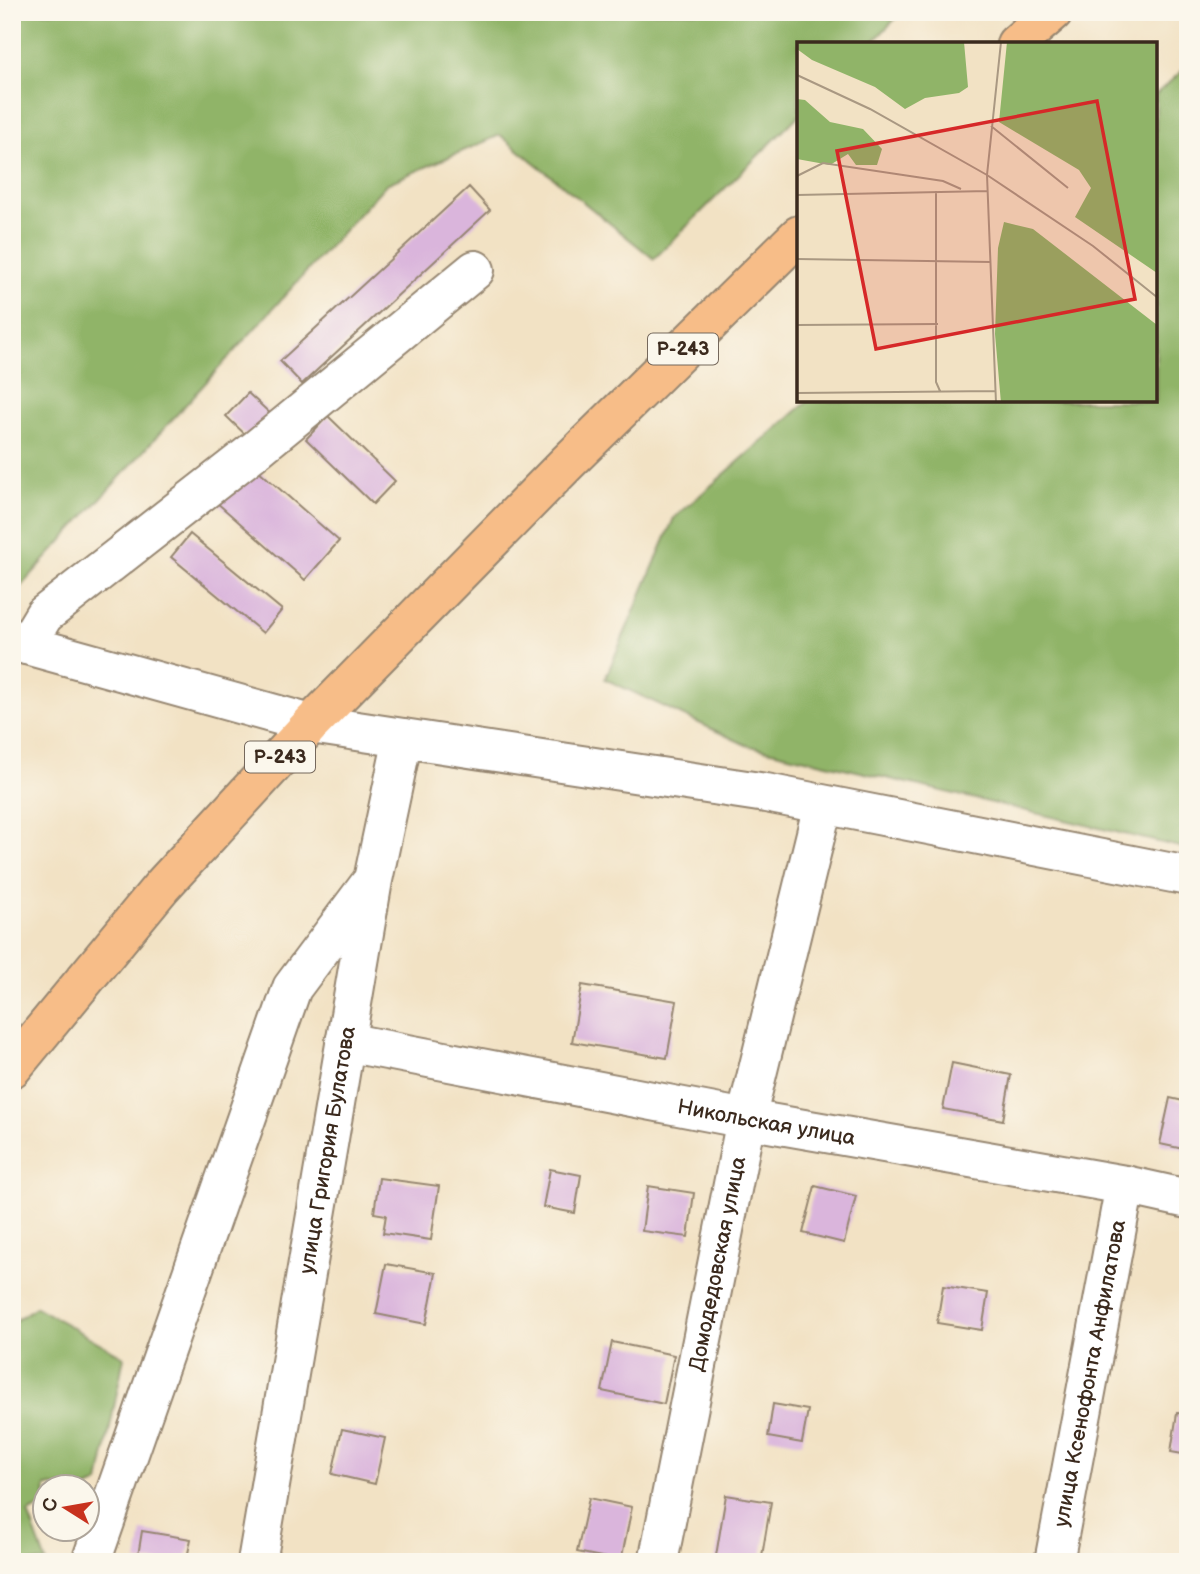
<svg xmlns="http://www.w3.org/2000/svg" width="1200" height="1574" font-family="'Balsamiq Sans',sans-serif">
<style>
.forest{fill:#90b468;stroke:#666f43;stroke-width:2}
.building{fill:#dab5dc}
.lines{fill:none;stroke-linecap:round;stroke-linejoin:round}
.minor-casing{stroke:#968671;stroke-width:42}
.highway-casing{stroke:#968671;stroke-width:42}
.minor{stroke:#fff;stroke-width:38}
.highway{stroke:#f7bd88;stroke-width:38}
.labels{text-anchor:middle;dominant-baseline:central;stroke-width:5;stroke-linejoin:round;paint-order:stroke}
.shield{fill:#fbf7ec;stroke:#75685c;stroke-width:2}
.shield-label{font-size:19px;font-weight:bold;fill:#3b2a1e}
.street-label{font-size:21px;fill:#3b2a1e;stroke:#fbf7ec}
.inset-road{fill:none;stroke:#a99882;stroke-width:2}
.view{fill:#d62828;fill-opacity:0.15;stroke:#d62828;stroke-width:3.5}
.inset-edge{fill:none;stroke:#3b2a1e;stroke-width:3.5}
</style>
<rect width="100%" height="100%" fill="#fbf7ec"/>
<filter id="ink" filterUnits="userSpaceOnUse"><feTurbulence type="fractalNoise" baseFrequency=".0143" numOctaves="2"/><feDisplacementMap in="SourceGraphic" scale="14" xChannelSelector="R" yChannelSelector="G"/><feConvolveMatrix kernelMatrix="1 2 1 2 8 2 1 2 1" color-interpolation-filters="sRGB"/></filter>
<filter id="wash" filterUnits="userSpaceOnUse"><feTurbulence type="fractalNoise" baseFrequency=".00686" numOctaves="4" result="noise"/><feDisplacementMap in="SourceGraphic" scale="28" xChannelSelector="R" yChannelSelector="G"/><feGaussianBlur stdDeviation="1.57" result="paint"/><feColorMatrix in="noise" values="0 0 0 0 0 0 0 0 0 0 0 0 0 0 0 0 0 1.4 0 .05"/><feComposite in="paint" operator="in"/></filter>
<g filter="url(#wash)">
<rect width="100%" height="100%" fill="#f2e2c4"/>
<path class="forest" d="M12,12H902L871,44H799V115L654,259L500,135L386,184L13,595Z
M1188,66V849L746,745L605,679L674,518L808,401H1156V94Z
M36,1307L124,1357L99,1483L88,1488L46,1486L45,1505L28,1513L46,1562H12V1323Z"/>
<g id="blocks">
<path class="building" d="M469,187L490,210L302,384L280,361Z
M248,393L274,417L252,441L226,416Z
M328,416L395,481L373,504L306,439Z
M250,463L339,541L305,580L216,502Z
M190,534L282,610L263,633L171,557Z
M582,985L677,1001L667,1058L572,1042Z
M952,1063L1011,1075L1003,1120L943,1109Z
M1170,1098L1188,1102V1150L1160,1144Z
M550,1169L581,1175L575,1213L543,1207Z
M379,1178L439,1186L431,1240L383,1233L386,1215L374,1213Z
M648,1186L694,1193L688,1237L642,1231Z
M815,1186L856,1196L844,1243L803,1233Z
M386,1264L436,1273L426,1324L376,1314Z
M943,1286L988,1293L982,1330L937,1323Z
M612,1342L674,1355L664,1404L602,1391Z
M773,1404L808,1410L802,1443L768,1437Z
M1177,1413L1188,1414V1455L1171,1452Z
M342,1429L385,1438L375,1484L332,1474Z
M726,1495L771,1502L761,1562H715Z
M589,1498L632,1507L621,1561L577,1552Z
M142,1531L191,1539L187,1558L202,1562H137Z"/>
</g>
</g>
<g filter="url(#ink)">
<use href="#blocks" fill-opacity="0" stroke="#968671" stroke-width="2"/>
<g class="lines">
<defs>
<g id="minor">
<path d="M12,641L311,724L766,793L1188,876"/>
<path d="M26,645L44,615L258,448L475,270"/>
<path id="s1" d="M345,1042L746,1119L1125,1185L1188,1199"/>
<path d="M91,1562L292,988L369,885"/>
<path id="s2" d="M257,1562L373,880L403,738"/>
<path id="s3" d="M658,1562L746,1119L823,805"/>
<path id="s4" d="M1054,1562L1125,1185"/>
</g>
<path id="highway" d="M1016,44L1053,12
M12,1068L162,886L311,724L567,463L799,235"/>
</defs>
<use href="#minor" class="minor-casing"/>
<use href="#highway" class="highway-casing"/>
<use href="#minor" class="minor"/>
<use href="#highway" class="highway"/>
</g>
</g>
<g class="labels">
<g class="shield">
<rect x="648" y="333.5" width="70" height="31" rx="5"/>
<rect x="245" y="741.5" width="70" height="31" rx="5"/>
</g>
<g class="shield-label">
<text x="683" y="349">Р-243</text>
<text x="280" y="757">Р-243</text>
</g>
<g class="street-label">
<text stroke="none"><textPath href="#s1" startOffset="429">Никольская улица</textPath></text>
<text stroke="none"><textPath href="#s2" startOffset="418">улица Григория Булатова</textPath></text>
<text stroke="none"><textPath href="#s3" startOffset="304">Домодедовская улица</textPath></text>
<text stroke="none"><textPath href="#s4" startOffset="192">улица Ксенофонта Анфилатова</textPath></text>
</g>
</g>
<g transform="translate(797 42)">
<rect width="360" height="360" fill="#f2e2c4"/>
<path d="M0,0H167L171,45L162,51L128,56L108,67L78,45L15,18L0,7ZM210,0H360V231L278,175L294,146L282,128L202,80ZM0,57L8,58L33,80L66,87L85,107L80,123H59L51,112L33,123L0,117ZM207,180L236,187L360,283L361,360L204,361L198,292L201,206Z" fill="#90b468"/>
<path class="inset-road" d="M0,33L73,67L190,133L296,204L361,256M194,84L271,146M0,134L26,121L146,139L164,147M139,149V340L143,349M0,153L191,149M0,217L194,220M0,283L141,282M0,351L198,349M199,361L190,133L204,0"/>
<path class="view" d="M300,59L338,257L79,307L40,109Z"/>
<rect width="360" height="360" class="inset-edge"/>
</g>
<rect width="1200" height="1574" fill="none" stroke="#fbf7ec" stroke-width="42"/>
<g transform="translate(66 1508) rotate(281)"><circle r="33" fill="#fbf7ec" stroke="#aea59a" stroke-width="2"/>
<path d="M0-5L12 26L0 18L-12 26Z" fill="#c8321e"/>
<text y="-10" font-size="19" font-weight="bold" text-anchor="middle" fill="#3b2a1e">С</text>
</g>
</svg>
